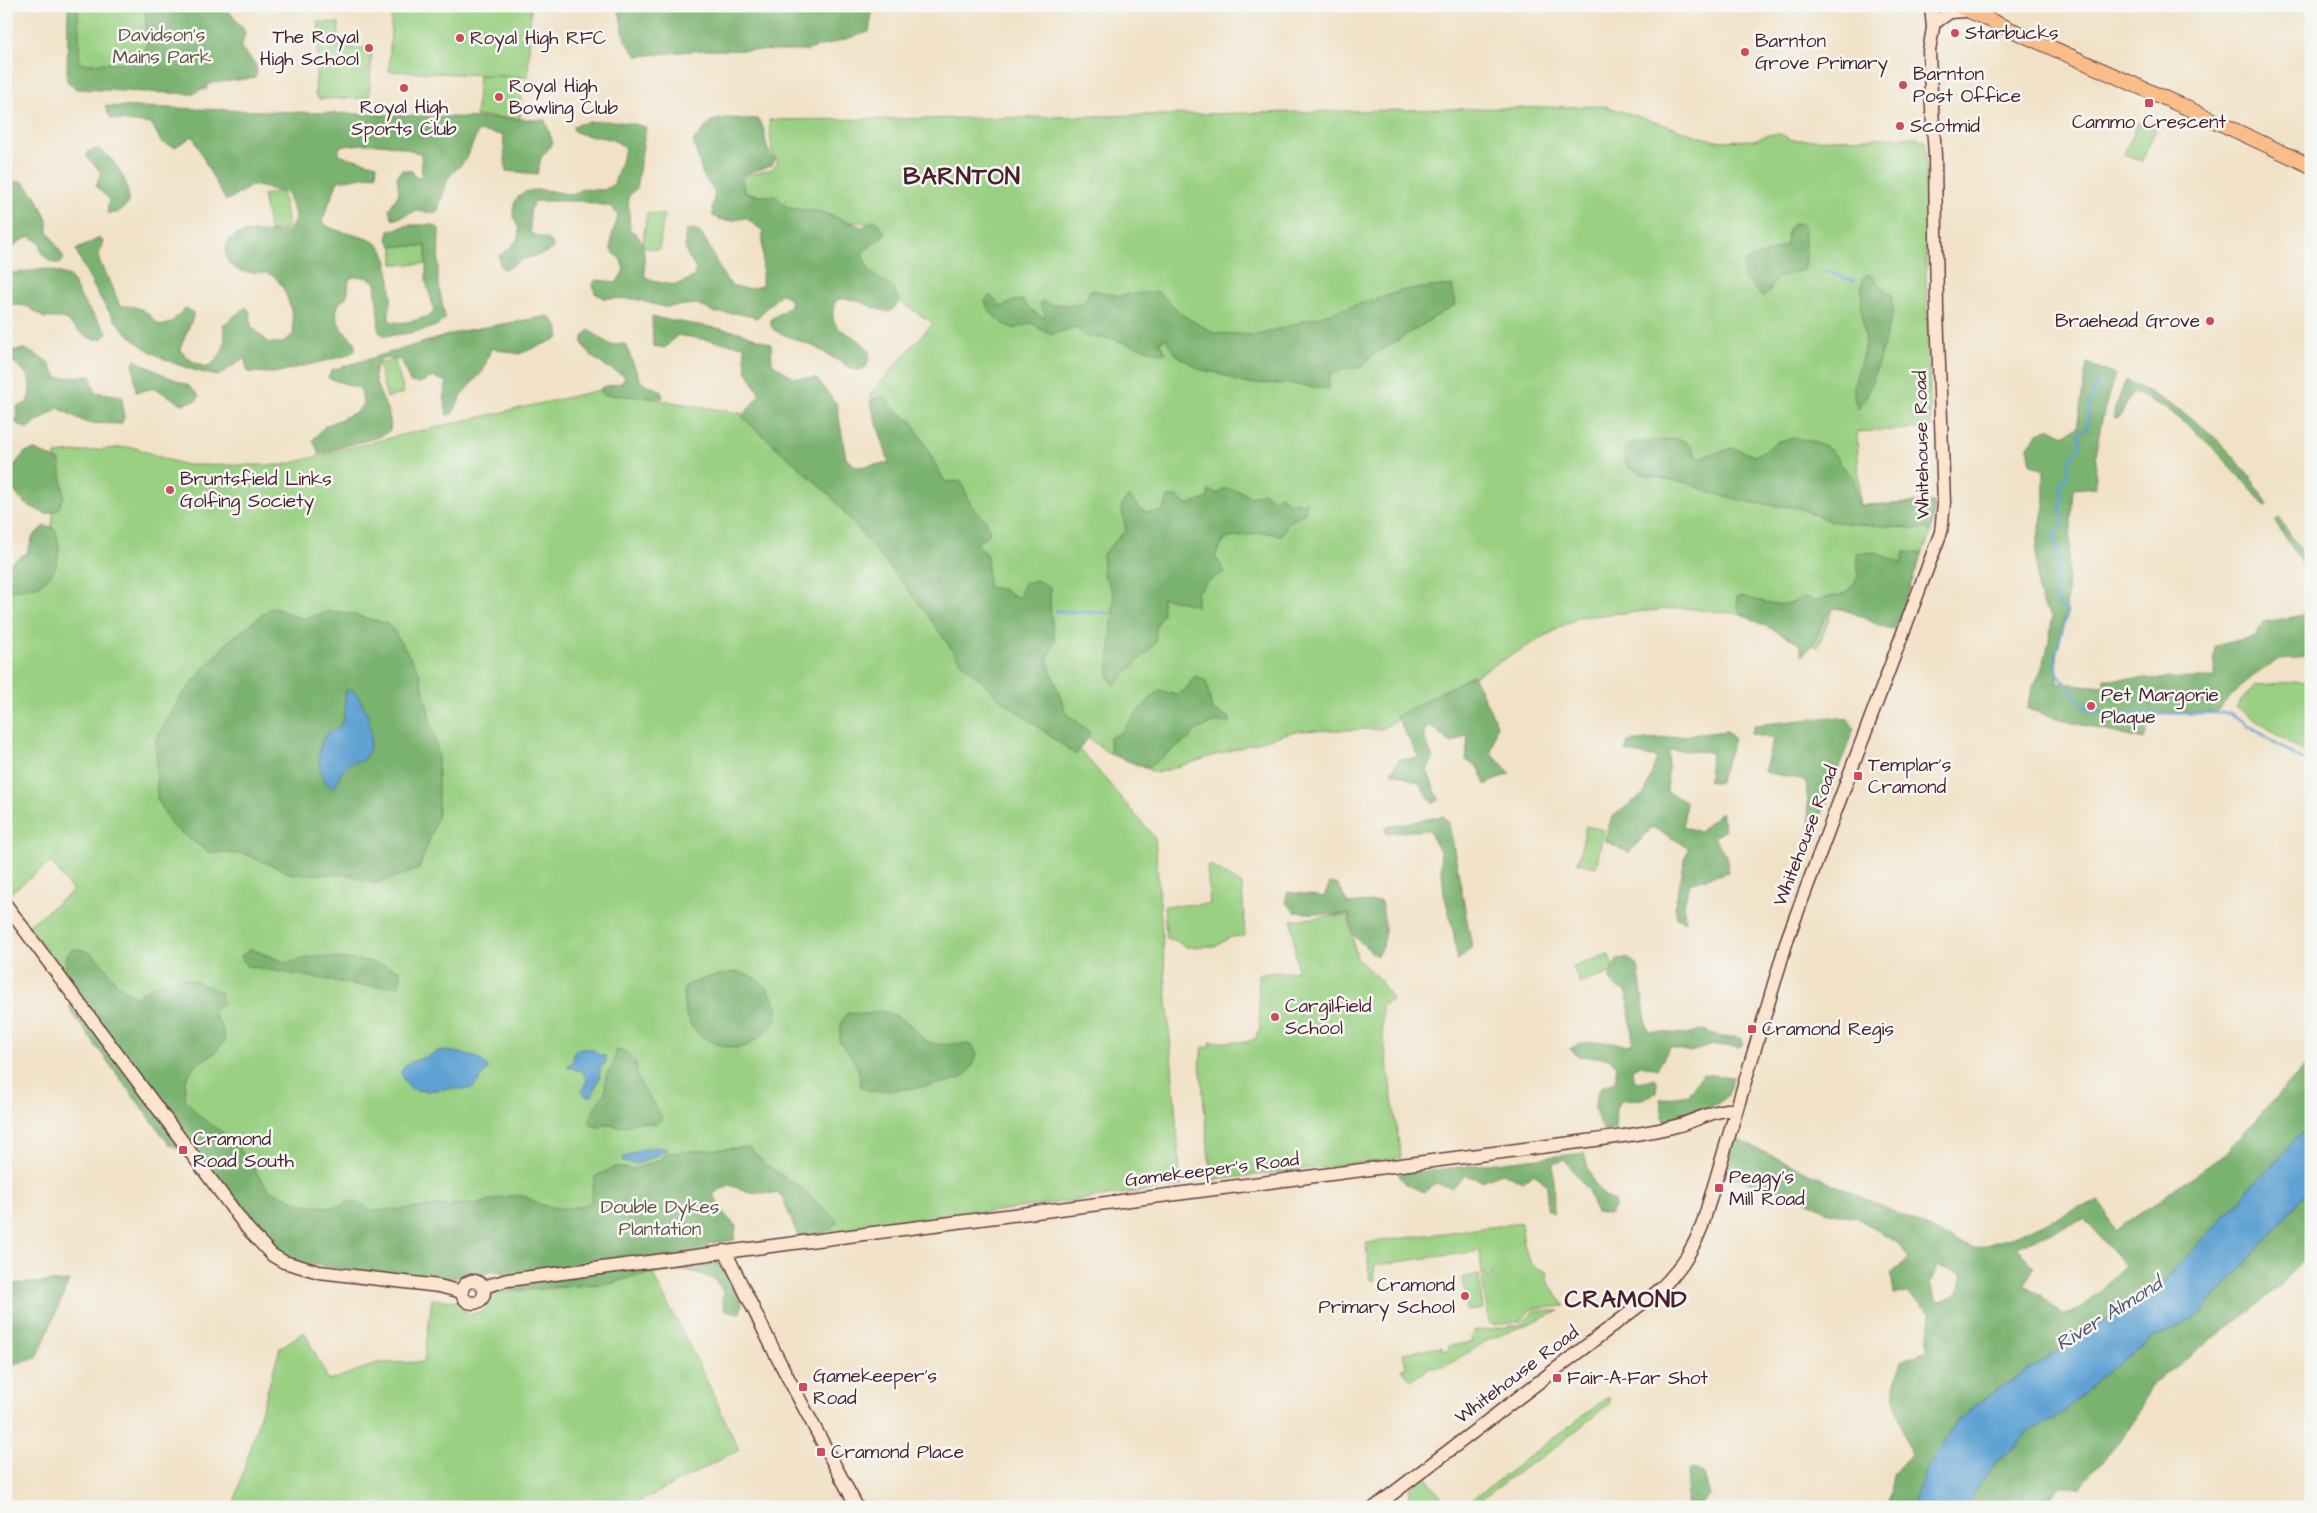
<svg xmlns="http://www.w3.org/2000/svg" width="2317" height="1513" font-family="'Architects Daughter',sans-serif">
<style>
.green{fill:#99d081;stroke:#727856}
.forest{fill:#7ab26f;stroke:#62684d;fill-rule:evenodd}
.water{fill:#5fa2d3;stroke:#54607f}
.lines{fill:none;stroke-linecap:round;stroke-linejoin:round}
.stream{stroke:#5fa2d3;stroke-width:2.5}
.secondary-casing{stroke:#633c42;stroke-width:15}
.primary-casing{stroke:#633c42;stroke-width:16}
.secondary{stroke:#fce5cf;stroke-width:12}
.primary{stroke:#f8bd88;stroke-width:14}
.poi-dot{fill:#d1495b;stroke:#f6f6f2;stroke-width:2}
.labels{text-anchor:middle;dominant-baseline:central;stroke-width:5;stroke-linejoin:round;paint-order:stroke}
.poi-label{font-size:19px;fill:#4a1f2b;stroke:#f6f6f2;text-anchor:start}
.park-label{font-size:19px;fill:#625445;stroke:#f6f6f2}
.street-label{font-size:19px;fill:#4a1f2b;stroke:#f6f6f2}
.water-label{font-size:20px;font-style:italic;fill:#52536e;stroke:#f6f6f2}
.district-label{font-size:24px;font-weight:bold;letter-spacing:1px;fill:#4a1f2b;stroke:#f6f6f2}
</style>
<rect width="100%" height="100%" fill="#f6f6f2"/>
<filter id="ink" filterUnits="userSpaceOnUse"><feTurbulence type="fractalNoise" baseFrequency=".02" numOctaves="2"/><feDisplacementMap in="SourceGraphic" scale="10" xChannelSelector="R" yChannelSelector="G"/><feConvolveMatrix kernelMatrix="1 2 1 2 8 2 1 2 1" color-interpolation-filters="sRGB"/></filter>
<filter id="wash" filterUnits="userSpaceOnUse"><feTurbulence type="fractalNoise" baseFrequency=".0096" numOctaves="4" result="noise"/><feDisplacementMap in="SourceGraphic" scale="20" xChannelSelector="R" yChannelSelector="G"/><feGaussianBlur stdDeviation="1.12" result="paint"/><feColorMatrix in="noise" values="0 0 0 0 0 0 0 0 0 0 0 0 0 0 0 0 0 1.4 0 .05"/><feComposite in="paint" operator="in"/></filter>
<g filter="url(#wash)">
<rect width="100%" height="100%" fill="#f1e2c7"/>
<path class="green" d="M68,6H200L207,90L77,81Z
M392,6H531L528,77L389,71Z
M319,22L339,23L338,40L346,41V48H372L369,98L319,99L315,94Z
M479,75L522,77L520,119L476,116Z
M1605,106L1715,141L1754,140L1772,134H1780L1792,140L1917,137L1926,142V276L1931,428L1857,432L1860,505L1935,502L1931,532L1893,628L1834,606L1818,647L1745,614L1680,608L1579,617L1381,729L1295,731L1157,773L1110,754L1057,715L929,526L870,394L933,323L902,303L891,289L866,275L859,249L875,223L818,221L758,195L745,192L742,177L772,169L778,162L772,153L769,120L994,118Z
M2138,122L2156,129L2142,161L2124,154Z
M282,191L289,228L270,232L263,195Z
M647,213L664,215L659,250L642,247Z
M393,246H427V264H393Z
M395,360L404,393L387,398L378,364Z
M600,390L745,414L837,493L1000,694L1083,753L1155,838L1181,1186L834,1233L744,1170L602,1217L274,1254L28,926L73,891L51,862L6,896V591L14,590L47,560L56,494L55,454L127,447L136,448L168,460L187,465H283L397,436Z
M2311,681V754L2305,753L2236,707L2255,685Z
M1586,826L1604,830L1596,867L1578,863Z
M1207,866H1212L1242,885L1245,936L1231,937L1216,946L1186,947L1175,940L1166,939L1164,906L1210,904Z
M1348,915L1357,959L1380,980L1392,1000L1382,1005V1029L1401,1158L1211,1180L1200,1061L1203,1047H1210V1042H1248L1257,1037L1260,1028L1258,974L1297,971L1292,920Z
M1608,954L1615,971L1580,984L1573,967Z
M1521,1223C1523,1235 1524,1260 1536,1267C1540,1270 1543,1269 1547,1272L1550,1286L1565,1306L1531,1309L1520,1322L1491,1325L1489,1323L1482,1278L1492,1277V1274L1482,1275L1480,1251L1374,1265L1375,1280H1370L1366,1243Z
M652,1273L704,1375L739,1450L637,1503L628,1501L616,1507H233L280,1348L304,1332L329,1381L378,1363L424,1362L432,1299L457,1301L468,1314L482,1312L495,1293L612,1283L638,1275Z
M1479,1275L1483,1309L1467,1310L1463,1277Z
M1534,1311H1560L1488,1340L1446,1366L1430,1367L1412,1380L1401,1369L1406,1368L1403,1353L1442,1347V1351L1449,1350V1346L1472,1342L1471,1337L1475,1331L1520,1325Z
M1609,1396L1610,1403L1551,1451L1528,1465L1471,1507H1463Z
M1425,1475L1449,1507H1414L1408,1499L1410,1487Z"/>
<path class="forest" d="M68,6H78L80,64L142,62L147,44L145,6H225L243,29L245,33L241,48L256,65L257,73L254,78L212,83L193,94L76,89L67,81Z
M618,6H873L869,32L805,51L703,50L637,56L625,40Z
M105,106L545,120L553,143L541,158L537,174L506,171L503,135L478,131L466,160L448,178L437,213L416,211L393,220L389,209L399,193L397,177L402,170L412,171L416,178L422,176L421,154C392,142 369,142 339,147V155L377,165L376,175L338,181L322,221C333,237 380,232 385,255C388,269 392,287 391,302C390,309 387,314 390,321C404,325 417,320 431,315L434,309L426,282V246H392L387,239L389,231L409,225H434L439,229L438,282L445,318C436,332 401,334 385,336L379,332C378,325 379,319 378,312C377,301 375,294 376,283C368,276 358,275 349,279C348,284 349,290 347,295C345,300 341,300 339,304C331,319 344,333 355,342V351L345,356L274,373L248,372L244,358L218,376C134,358 110,325 76,250L99,238L103,241C96,264 99,260 109,279C113,287 116,297 120,306C128,306 135,306 143,310C149,313 152,319 157,323C167,331 179,314 185,308L193,312V317L181,346V350C187,359 198,366 208,367C224,355 227,343 223,325L246,307L250,312L251,326L269,343H282L293,335C296,320 286,283 272,275C261,270 248,275 238,270C223,263 220,241 237,235C252,228 273,236 290,230L296,217L287,193L253,185L226,201L208,168L193,136L175,147L161,142L152,124L111,119Z
M726,118L758,119C769,130 762,151 775,159L772,165L740,176L744,192L758,196H776L788,208L821,212L862,227L875,220L885,233L883,236L862,252C867,272 876,278 894,288L899,303L890,312C870,310 857,294 836,300C822,338 858,327 870,354L866,367L859,370L852,369L815,347L775,331L771,326V319L788,308L791,302L787,296L781,294L757,318L736,313H715L697,304L664,307L635,299L603,298L595,293L593,284L596,280L617,282L624,270L621,260L611,250V239L618,215L612,207L580,201H534L530,211V233L549,240L553,244L552,249C542,256 532,256 521,260C514,263 511,269 504,269L500,266L499,256C506,251 515,245 518,237C522,227 513,221 513,212C514,179 554,192 574,195L581,189L604,190L614,184L625,149C613,133 590,140 574,131L573,126C595,118 624,121 646,127L636,189L628,197L630,230C647,237 644,262 645,277C665,285 676,289 694,276L696,269C686,253 683,250 686,231L693,229C711,234 714,271 733,286L747,289L762,286L763,231L746,218C735,220 723,223 713,216L712,207L715,193L703,175L693,141L711,121Z
M98,149C115,158 133,186 127,205L117,213H107L109,199L96,187L101,172L87,157L88,151Z
M6,181L23,182L37,198L47,220L48,232L64,258L60,264C46,261 42,257 40,243L30,236L17,243L6,256Z
M1799,223L1805,227C1803,242 1809,257 1804,270L1776,278L1769,292L1763,297L1743,277L1744,262L1786,245L1788,230L1792,224Z
M47,269L70,276L84,303L108,333C94,350 76,328 64,318H44L27,306L6,304V274Z
M1869,274L1891,294L1893,311L1874,377L1866,398L1858,409C1847,388 1862,365 1865,344C1866,336 1863,326 1862,317C1861,305 1861,291 1863,278Z
M1452,285L1456,304L1370,357L1362,368H1349L1329,375V389L1291,384L1243,383L1218,373L1201,370L1175,354L1166,338L1159,342L1166,353L1161,354L1110,338L1086,337L1075,327L1050,335L1031,323L1015,329C1001,324 989,315 985,301L990,295L1002,307L1013,301L1022,300L1034,312L1044,318L1045,313L1040,305L1042,301L1051,305L1083,304L1091,290L1120,296L1157,291L1184,316L1214,333L1258,335L1405,290Z
M549,316L559,328V338L519,354L491,348L483,371L463,393L452,414L447,415L444,396L447,382L433,377L419,383L410,382L401,360L383,358C359,377 394,403 390,430L381,436L319,454L313,440L325,426L357,412L363,404L361,389L328,378L332,370L462,331Z
M652,317L739,332L771,344L772,363L794,378H816L837,405L846,459L857,467L889,463L870,401L883,396L898,412L912,421L945,482L961,481L971,505L986,520L990,533L977,543L987,555L988,587L1001,589L1019,598L1023,584L1036,580L1050,587V609L1055,641L1047,659L1066,713L1091,733L1076,755L999,698L960,661L915,598L830,495L742,417L760,394L746,370L744,346L678,335L665,348L653,346Z
M589,330L611,345L625,344L641,382L661,391L663,398L604,395L600,390L602,387L622,383L625,376C608,367 589,360 582,342L584,335Z
M25,349L47,361L58,378L91,376L95,392L122,396L124,418L121,424L87,423L58,408L27,429L16,423L17,407L27,403C35,379 27,371 8,359L9,351Z
M135,360L168,377L188,385L199,396L197,400L182,404L155,388L136,392L133,363Z
M2087,363L2115,375C2102,415 2094,445 2096,487L2073,489L2066,613L2057,647L2058,683L2104,687V679L2214,678L2215,646L2256,636L2263,622L2311,614V657L2279,659L2246,681L2216,712H2152L2144,740L2070,722L2028,709C2029,691 2031,691 2039,675C2047,657 2050,637 2052,617L2042,604L2037,587L2036,548L2044,506V470L2031,464L2028,446L2038,433L2051,428L2063,435L2077,428Z
M2126,380C2193,414 2228,440 2268,504L2265,506C2238,474 2210,441 2176,416C2163,406 2147,399 2132,392L2120,417L2115,418L2114,411Z
M1795,438C1804,440 1818,442 1826,447C1838,454 1841,469 1853,476L1859,506L1934,504L1931,530L1833,522L1799,508L1753,503L1708,492L1687,483L1649,476L1629,468L1623,456L1626,448L1631,443L1677,439C1689,441 1692,448 1698,458L1733,448L1755,456L1779,441Z
M35,450L60,461L64,496L58,510L46,514C24,504 13,498 8,473L25,452Z
M1222,489C1226,489 1231,489 1236,490C1249,493 1247,502 1263,492L1274,499L1281,495L1287,502L1306,503L1305,512L1287,524L1281,536L1264,532L1225,539L1215,556L1225,572L1208,581L1197,593V606L1162,597L1163,614L1156,626L1155,644L1114,686L1109,677V669L1114,595L1103,573V554L1126,530L1121,506L1129,496C1143,511 1141,515 1163,511L1168,497H1178L1186,505L1207,499L1209,490L1218,494Z
M2279,518L2309,562H2311V577L2275,521Z
M44,526L55,529C63,551 59,577 34,587C27,589 17,589 10,590L6,585V565L27,553L33,536Z
M1873,552L1902,563L1904,552L1922,553L1895,629C1874,628 1858,610 1834,608C1817,620 1821,644 1802,655L1800,646L1794,640L1741,614L1737,606V597L1741,596C1761,600 1784,612 1801,597L1815,600L1844,594L1851,589L1858,577L1857,554Z
M272,607L302,619L330,611L347,613L389,624L419,671L438,753V815L419,869L374,884L351,875L292,874L245,854L208,852L172,826L157,798L156,739L182,695L206,666L230,640Z
M1473,675L1497,724L1491,753L1510,773L1485,785L1480,769L1466,760L1468,735L1451,743L1429,725L1423,734L1433,759L1427,770L1439,800L1433,804L1419,783L1391,772L1400,759L1419,758L1396,716Z
M1195,676L1206,681L1212,710L1230,718V724L1217,722L1196,730L1190,738L1148,767L1111,753L1109,738L1121,733L1141,708L1160,690L1176,695L1186,689Z
M1830,717L1848,719L1854,728L1809,848L1803,846L1810,831L1806,780L1764,772L1773,739L1751,734L1754,725Z
M1727,731L1734,739L1719,783L1709,781L1711,752L1669,750L1667,792L1686,802L1683,826L1699,832L1721,812L1725,831L1714,837L1728,859V872L1689,883L1684,905L1685,922L1677,918L1675,904L1688,847L1652,827L1629,853L1604,840L1612,817L1645,793L1657,758L1625,751L1628,742Z
M1443,816L1449,823L1472,947L1457,961L1454,934L1444,893L1440,851L1428,830L1386,833L1385,827Z
M1330,883L1338,885L1348,904L1381,901C1384,921 1391,939 1376,956L1354,936L1349,914L1334,915L1295,912L1285,902L1288,892L1324,897Z
M73,949C97,949 103,967 117,983C122,989 130,993 136,997C174,973 181,973 221,993L223,1003L213,1013L222,1027L225,1041L213,1054L194,1066L185,1081V1099L200,1117L233,1140L268,1189L300,1203L332,1208L354,1201L374,1211L482,1203C494,1198 507,1195 520,1196C526,1196 532,1200 537,1203C554,1210 574,1210 590,1203C594,1193 591,1185 596,1176L615,1167L634,1169L659,1160L666,1153L749,1147L766,1165L801,1188L838,1221L827,1233L798,1236L781,1194L750,1192L729,1185L713,1194L725,1215L736,1226L734,1240L707,1244L708,1259L724,1263L742,1304L740,1313L725,1310L722,1301L724,1293L715,1279L687,1270L638,1275L612,1283L511,1291L501,1271L436,1281L307,1264L275,1253L188,1146L177,1148L169,1144L73,1015L70,1007L73,984C65,973 64,967 67,954Z
M251,949L287,963L316,956L368,961L400,970L401,978L399,986H363L246,966L241,956Z
M1627,957L1638,966L1647,1028L1651,1032L1686,1034L1703,1030L1721,1037H1736L1742,1039L1743,1044L1739,1047L1713,1045L1690,1052L1670,1047L1657,1069L1641,1065L1632,1069L1633,1079C1641,1086 1646,1080 1654,1078L1657,1082L1656,1093L1642,1099L1621,1100L1616,1108L1615,1129L1606,1132C1594,1116 1591,1104 1601,1087L1616,1082V1066L1609,1058L1578,1056L1570,1049C1587,1037 1608,1043 1628,1045L1633,1042L1627,992C1607,983 1606,980 1617,960Z
M735,972C755,976 760,979 772,996C784,1015 773,1028 757,1039C753,1042 748,1046 744,1047C728,1051 701,1040 692,1027C684,1015 682,999 685,986L709,977Z
M878,1011C892,1012 905,1019 915,1030C918,1034 922,1039 926,1041C941,1048 957,1041 972,1045L977,1054C974,1062 971,1072 963,1077C953,1084 884,1093 870,1091C867,1091 863,1088 860,1086C862,1067 850,1055 839,1041L842,1021L847,1013L868,1014Z
M617,1050L630,1054L636,1065L638,1079L663,1119L655,1124L639,1122L620,1127L607,1124L599,1127L592,1126L589,1122L596,1105L605,1093L606,1076L613,1064Z
M2311,1060V1126L2296,1139L2159,1287L1989,1395L1955,1423L1929,1466L1910,1507H1882L1889,1503L1893,1474L1910,1455L1893,1394L1902,1361L1928,1350L1931,1313L1907,1293L1894,1294L1891,1274L1909,1258L1897,1242L1857,1218L1825,1211L1789,1189L1769,1190L1737,1178L1723,1176L1731,1148L1736,1139L1974,1249L2006,1239L2099,1200L2115,1231L2222,1156ZM2084,1219L2125,1265L2081,1309L2062,1315L2041,1295L2024,1285L2034,1267L2016,1247ZM1937,1266L1962,1273L1958,1293L1938,1303L1930,1284Z
M1702,1074L1733,1077C1731,1085 1731,1093 1724,1099C1708,1112 1683,1116 1664,1122L1660,1099L1689,1095Z
M1584,1153C1588,1170 1595,1194 1613,1200L1615,1206L1610,1214L1596,1213L1588,1190L1565,1160L1553,1164L1554,1214L1547,1209V1185L1534,1173L1523,1181L1502,1173L1482,1181L1466,1175L1452,1188L1436,1183L1424,1192L1407,1185L1398,1174Z
M2311,1187V1254L2283,1282L2252,1309L2151,1385L2140,1410L2126,1434L2080,1487H2060L2046,1507H1963L1998,1461L2032,1430L2057,1418L2105,1373L2153,1339L2199,1316Z
M69,1281L37,1358L6,1366V1284Z
M1692,1468L1704,1475L1710,1495L1699,1507H1687L1688,1473Z"/>
<path class="water" d="M351,689C368,702 379,744 363,761C344,760 341,773 334,788C316,782 315,745 328,733C331,730 338,729 341,725C347,714 344,702 346,691Z
M577,1049H593L599,1055L605,1056L606,1062L600,1068L599,1079L592,1096H587L582,1092L587,1080L583,1072L567,1066L573,1062L574,1051Z
M437,1051C452,1051 482,1054 488,1069L474,1087L469,1089C461,1090 453,1088 445,1089C425,1091 406,1096 401,1071C408,1058 426,1060 437,1051Z
M2311,1126V1187L2199,1316L2153,1339L2105,1373L2057,1418L2032,1430L1998,1461L1963,1507H1910L1929,1466L1955,1423L1989,1395L2159,1287L2296,1139Z
M655,1147L666,1148L668,1150L638,1164L623,1162V1158L641,1150Z"/>
<g class="lines">
<path class="stream" d="M1822,270L1854,281
M2098,378L2090,402L2086,428L2079,433L2081,447C2071,455 2068,463 2068,475L2061,482L2060,488L2063,495L2060,511L2064,522L2061,529L2056,533L2054,539L2059,558L2055,600L2068,612L2055,656L2058,674L2089,711L2125,714L2230,713L2300,759L2311,762
M1056,611L1111,613"/>
</g>
</g>
<g filter="url(#ink)">
<g class="lines">
<defs>
<path id="secondary" d="M1937,21L1950,12L1966,11
M6,905L247,1228L272,1255L284,1262L319,1272L439,1286L462,1292
M725,1251L777,1357L857,1507
M462 1292a11 11 0 1 1 22 0a11 11 0 1 1-22 0Z
M483,1287L508,1280L1595,1140C1622,1136 1650,1133 1676,1126C1696,1121 1716,1108 1736,1110
M1375,1507L1657,1292C1678,1273 1692,1252 1702,1226L1788,937L1941,532L1944,503L1937,310L1935,156L1930,75L1929,51L1933,28L1931,6"/>
<path id="primary" d="M1958,6L2198,113L2311,166"/>
</defs>
<use href="#secondary" class="secondary-casing"/>
<use href="#primary" class="primary-casing"/>
<use href="#secondary" class="secondary"/>
<use href="#primary" class="primary"/>
</g>
</g>
<g class="poi-dot">
<circle cx="1955" cy="33" r="5"/>
<circle cx="460" cy="38" r="5"/>
<circle cx="369" cy="48" r="5"/>
<circle cx="1745" cy="52" r="5"/>
<circle cx="1903" cy="85" r="5"/>
<circle cx="404" cy="88" r="5"/>
<circle cx="499" cy="97" r="5"/>
<rect x="2144" y="98" width="10" height="10" rx="2.5"/>
<circle cx="1900" cy="126" r="5"/>
<circle cx="2210" cy="321" r="5"/>
<circle cx="170" cy="490" r="5"/>
<circle cx="2091" cy="706" r="5"/>
<rect x="1853" y="771" width="10" height="10" rx="2.5"/>
<circle cx="1275" cy="1017" r="5"/>
<rect x="1747" y="1024" width="10" height="10" rx="2.5"/>
<rect x="178" y="1145" width="10" height="10" rx="2.5"/>
<rect x="1714" y="1183" width="10" height="10" rx="2.5"/>
<circle cx="1465" cy="1296" r="5"/>
<rect x="1552" y="1373" width="10" height="10" rx="2.5"/>
<rect x="798" y="1382" width="10" height="10" rx="2.5"/>
<rect x="816" y="1447" width="10" height="10" rx="2.5"/>
</g>
<g class="labels">
<g class="poi-label">
<text x="1965" y="33">Starbucks</text>
<text x="359" y="37" text-anchor="end">The Royal<tspan x="359" dy="22">High School</tspan></text>
<text x="470" y="38">Royal High RFC</text>
<text x="1755" y="41">Barnton<tspan x="1755" dy="22">Grove Primary</tspan></text>
<text x="1913" y="74">Barnton<tspan x="1913" dy="22">Post Office</tspan></text>
<text x="509" y="86">Royal High<tspan x="509" dy="22">Bowling Club</tspan></text>
<text x="404" y="107" text-anchor="middle">Royal High<tspan x="404" dy="22">Sports Club</tspan></text>
<text x="2149" y="122" text-anchor="middle">Cammo Crescent</text>
<text x="1910" y="126">Scotmid</text>
<text x="2200" y="321" text-anchor="end">Braehead Grove</text>
<text x="180" y="479">Bruntsfield Links<tspan x="180" dy="22">Golfing Society</tspan></text>
<text x="2101" y="695">Pet Margorie<tspan x="2101" dy="22">Plaque</tspan></text>
<text x="1868" y="765">Templar's<tspan x="1868" dy="22">Cramond</tspan></text>
<text x="1285" y="1006">Cargilfield<tspan x="1285" dy="22">School</tspan></text>
<text x="1762" y="1029">Cramond Regis</text>
<text x="193" y="1139">Cramond<tspan x="193" dy="22">Road South</tspan></text>
<text x="1729" y="1177">Peggy's<tspan x="1729" dy="22">Mill Road</tspan></text>
<text x="1455" y="1285" text-anchor="end">Cramond<tspan x="1455" dy="22">Primary School</tspan></text>
<text x="813" y="1376">Gamekeeper's<tspan x="813" dy="22">Road</tspan></text>
<text x="1567" y="1378">Fair-A-Far Shot</text>
<text x="831" y="1452">Cramond Place</text>
</g>
<g class="park-label">
<text x="162" y="35">Davidson's<tspan x="162" dy="22">Mains Park</tspan></text>
<text x="660" y="1207">Double Dykes<tspan x="660" dy="22">Plantation</tspan></text>
</g>
<g class="street-label">
<text transform="translate(1922 445) rotate(-91)">Whitehouse Road</text>
<text transform="translate(1806 836) rotate(-69)">Whitehouse Road</text>
<text transform="translate(1212 1170) rotate(-7)">Gamekeeper's Road</text>
<text transform="translate(1517 1375) rotate(-37)">Whitehouse Road</text>
</g>
<g class="water-label">
<text transform="translate(2109 1314) rotate(-32)">River Almond</text>
</g>
<g class="district-label">
<text x="962" y="177">BARNTON</text>
<text x="1626" y="1300">CRAMOND</text>
</g>
</g>
<rect width="2317" height="1513" fill="none" stroke="#f6f6f2" stroke-width="25"/>
</svg>
